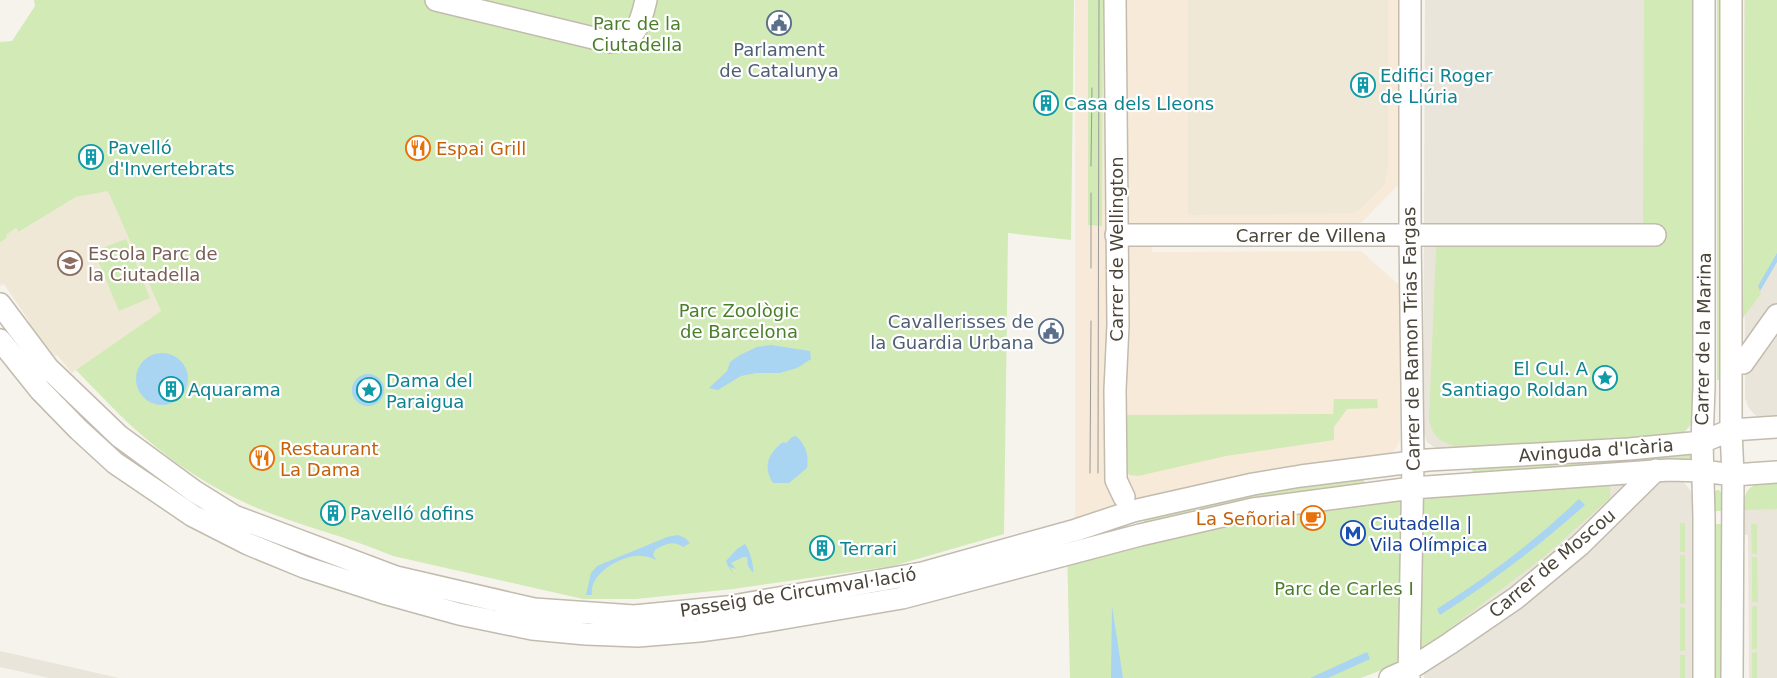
<svg xmlns="http://www.w3.org/2000/svg" width="1777" height="678" font-family="'DejaVu Sans',sans-serif">
<style>
.residential{fill:#eae5da}
.commercial{fill:#f7ead8}
.education{fill:#efe8d6}
.green{fill:#d2eab5}
.water{fill:#a9d4f2}
.lines{fill:none;stroke-linecap:round;stroke-linejoin:round}
.minor-casing{stroke:#c2bbae;stroke-width:24}
.minor{stroke:#fff;stroke-width:21}
.tram{stroke:#9a9a9a;stroke-width:1}
.labels{text-anchor:middle;dominant-baseline:central;stroke-width:4.5;stroke-linejoin:round;paint-order:stroke}
.park-label{font-size:18px;fill:#4a7f2a;stroke:#fff}
.service-label{font-size:18px;fill:#4e5e75;stroke:#fff}
.culture-label{font-size:18px;fill:#0d838f;stroke:#fff;text-anchor:start}
.food-label{font-size:18px;fill:#c56008;stroke:#fff;text-anchor:start}
.street-label{font-size:18px;fill:#4b4439;stroke:#fff}
.education-label{font-size:18px;fill:#785e54;stroke:#fff;text-anchor:start}
.transit-label{font-size:18px;fill:#164399;stroke:#fff;text-anchor:start}
</style>
<rect width="100%" height="100%" fill="#f6f3ec"/>
<path class="residential" d="M1425,0H1695L1694,418L1692,424L1684,433L1440,451L1427,442L1423,429Z
M1744,0H1777V418L1764,419L1755,415L1748,407L1745,398Z
M1680,478L1691,491L1693,501L1694,678H1424V530L1428,501Z
M1777,480V678H1749L1748,535H1743V504L1747,492L1751,487Z
M0,651L119,678H49L0,667Z"/>
<path class="commercial" d="M1075,0H1401L1400,183L1360,224L1153,226L1152,252L1361,251L1400,286V440L1396,449L1388,456L1075,523Z"/>
<path class="education" d="M1188,0H1388V164L1385,184L1358,211L1350,213L1188,215Z
M108,190L161,311L72,373L57,355L55,356L28,323L29,321L4,284L1,286L0,283V243L3,241L6,235L17,228L20,232L76,197Z"/>
<path class="green" d="M34,0H1074L1071,240L1008,233L1004,534L893,566L733,589L636,599H583L393,556C346,536 296,525 250,505C212,488 175,464 144,437C120,417 98,392 76,370L161,311L108,191L76,197L19,232L16,228L6,235L7,237L0,243V42L12,41L35,6Z
M1088,0H1103L1102,226L1088,225Z
M1644,0H1694L1693,379L1692,422L1683,433L1671,438L1461,448C1442,442 1433,440 1429,419L1437,224H1643Z
M1717,0H1722V380H1717Z
M1745,0H1777V262L1760,291L1761,294L1743,318Z
M126,239L150,298L119,311L94,251Z
M1334,399H1377L1378,408L1347,409L1334,427V440L1226,456L1138,476L1130,475L1124,471L1121,415L1333,414Z
M1692,452L1693,456L1689,460L1639,464V455Z
M1621,456V465L1473,475L1472,466Z
M1364,474V483L1251,500L1145,524L1142,516L1194,504Z
M1610,474V498L1545,556L1410,659L1361,678H1070L1067,546L1253,509Z
M1777,480V509L1744,510C1742,484 1757,483 1777,480Z
M1717,490H1719L1722,493V511H1715V491Z
M1680,523H1685V552H1680Z
M1715,524H1722V678H1715Z
M1751,524H1757V554H1752Z
M1680,555H1685V604H1680Z
M1752,557H1757L1758,602H1752Z
M1757,606V649H1752V607Z
M1680,607L1685,608V651H1680Z
M1757,652V678H1752V653Z
M1680,655H1685V678H1680Z"/>
<path class="water" d="M1777,253V262L1760,291L1758,286Z
M771,345L810,351L811,359L797,368L780,373H756L741,376L718,390L709,388L727,371L730,362L740,355L757,347Z
M136 379a26 26 0 1 1 52 0a26 26 0 1 1-52 0Z
M352 390a16 16 0 1 1 32 0a16 16 0 1 1-32 0Z
M796,436C806,445 809,455 807,468L789,483H773C762,466 769,453 783,442L786,443L792,437Z
M1579,499L1585,505C1540,545 1492,582 1440,615L1437,609C1488,577 1536,540 1579,499Z
M678,535L685,538L690,543L683,547C673,540 665,544 655,550L653,555L656,560C652,558 646,556 641,556C623,554 588,574 592,595H586L591,573L597,566L667,537Z
M745,544C750,551 754,565 753,573L748,566L747,557H743L731,563L736,569L730,567L735,576L728,566L726,561L737,549Z
M1112,606L1123,678H1111Z
M1367,652L1370,659L1328,678H1310Z"/>
<g class="lines">
<defs>
<path id="minor" d="M436,0L610,42C636,42 641,22 646,0
M1115,0L1118,325L1115,390L1116,480L1124,497
M1731,0V430L1733,475L1732,678
M1116,235H1655
M0,304L48,368L119,436L194,491L234,516L396,577L534,609L634,616L727,607L922,573L1076,530L1133,511L1253,484L1301,476L1428,460L1629,449L1702,442L1731,430L1777,427
M0,340L40,390L79,430L115,463L193,516L248,544L304,567L387,594L459,614L532,629L586,634L638,636L699,631L743,625L902,598L1140,535L1253,509L1412,488L1669,470L1703,471L1733,475L1777,472
M1732,363H1743L1777,315
M1390,678L1410,669L1449,644L1516,598L1580,545L1656,470
M1409,678L1413,462L1410,235V0
M1704,678V517L1702,442L1704,387V0"/>
</defs>
<use href="#minor" class="minor-casing"/>
<use href="#minor" class="minor"/>
<path class="tram" d="M1091,166L1092,88
M1091,268V193
M1090,473L1091,321
M1098,473L1099,0"/>
</g>
<defs>
<symbol id="civic-ring" viewBox="-11 -11 22 22"><circle r="9.5" fill="#fff" stroke="#5c6f8a" stroke-width="1.5"/><path d="M-.6-6.5H3V-4.5H.6V-3L4-1V1h2V6H-6V1h2V-1L-.6-3ZM-1.2 2.5V6h2.4V2.5Z" fill="#5c6f8a"/></symbol>
<symbol id="building-ring" viewBox="-11 -11 22 22"><circle r="9.5" fill="#fff" stroke="#0f9aa8" stroke-width="1.5"/><path d="M-4-6H4V6H1V3H-1V6H-4ZM-2.5-4.3h1.7v1.8h-1.7ZM.8-4.3h1.7v1.8H.8ZM-2.5-1h1.7V.8h-1.7ZM.8-1h1.7V.8H.8Z" fill="#0f9aa8"/></symbol>
<symbol id="restaurant-ring" viewBox="-11 -11 22 22"><circle r="9.5" fill="#fff" stroke="#e8710a" stroke-width="1.5"/><path d="M-5-6h1v4h1v-4h1v4h1v-4h1v5L-1.5 .5V6h-2V.5L-5-1ZM5-6V6H3V1.5H1.5Q1.5-4 5-6Z" fill="#e8710a"/></symbol>
<symbol id="school-ring" viewBox="-11 -11 22 22"><circle r="9.5" fill="#fff" stroke="#8d6e63" stroke-width="1.5"/><path d="M0-5L7-2L0 1L-7-2ZM-4 1L0 2.5L4 1V4Q0 6-4 4Z" fill="#8d6e63"/></symbol>
<symbol id="sight-ring" viewBox="-11 -11 22 22"><circle r="9.5" fill="#fff" stroke="#0f9aa8" stroke-width="1.5"/><path d="M0-6L1.8-2.2L6-1.7L2.9 1.2L3.7 5.4L0 3.3L-3.7 5.4L-2.9 1.2L-6-1.7L-1.8-2.2Z" fill="#0f9aa8"/></symbol>
<symbol id="cafe-ring" viewBox="-11 -11 22 22"><circle r="9.5" fill="#fff" stroke="#e8710a" stroke-width="1.5"/><path d="M-5.5-4.5H6V0H3Q3 3.5 0 3.5H-2.5Q-5.5 3.5-5.5 0ZM3-3.2v2h1.7v-2ZM-6 4.5H4V6H-6Z" fill="#e8710a"/></symbol>
<symbol id="metro-ring" viewBox="-11 -11 22 22"><circle r="9.5" fill="#fff" stroke="#1a4fb4" stroke-width="1.5"/><path d="M-5.5 5V-5H-3L0 0L3-5H5.5V5H3V-.5L0 4L-3-.5V5Z" fill="#1a4fb4"/></symbol>
</defs>
<g fill-rule="evenodd">
<use href="#civic-ring" x="765" y="9" width="28" height="28"/>
<use href="#building-ring" x="1349" y="71" width="28" height="28"/>
<use href="#building-ring" x="1032" y="89" width="28" height="28"/>
<use href="#restaurant-ring" x="404" y="134" width="28" height="28"/>
<use href="#building-ring" x="77" y="143" width="28" height="28"/>
<use href="#school-ring" x="56" y="249" width="28" height="28"/>
<use href="#civic-ring" x="1037" y="317" width="28" height="28"/>
<use href="#sight-ring" x="1591" y="364" width="28" height="28"/>
<use href="#building-ring" x="157" y="375" width="28" height="28"/>
<use href="#sight-ring" x="355" y="376" width="28" height="28"/>
<use href="#restaurant-ring" x="248" y="444" width="28" height="28"/>
<use href="#building-ring" x="319" y="499" width="28" height="28"/>
<use href="#cafe-ring" x="1299" y="504" width="28" height="28"/>
<use href="#metro-ring" x="1339" y="519" width="28" height="28"/>
<use href="#building-ring" x="808" y="534" width="28" height="28"/>
</g>
<g class="labels">
<g class="park-label">
<text x="637" y="23">Parc de la<tspan x="637" dy="21">Ciutadella</tspan></text>
<text x="739" y="310">Parc Zoològic<tspan x="739" dy="21">de Barcelona</tspan></text>
<text x="1344" y="588">Parc de Carles I</text>
</g>
<g class="service-label">
<text x="779" y="49">Parlament<tspan x="779" dy="21">de Catalunya</tspan></text>
<text x="1034" y="321" text-anchor="end">Cavallerisses de<tspan x="1034" dy="21">la Guardia Urbana</tspan></text>
</g>
<g class="culture-label">
<text x="1380" y="75">Edifici Roger<tspan x="1380" dy="21">de Llúria</tspan></text>
<text x="1064" y="103">Casa dels Lleons</text>
<text x="108" y="147">Pavelló<tspan x="108" dy="21">d'Invertebrats</tspan></text>
<text x="1588" y="368" text-anchor="end">El Cul. A<tspan x="1588" dy="21">Santiago Roldan</tspan></text>
<text x="386" y="380">Dama del<tspan x="386" dy="21">Paraigua</tspan></text>
<text x="188" y="389">Aquarama</text>
<text x="350" y="513">Pavelló dofins</text>
<text x="840" y="548">Terrari</text>
</g>
<g class="food-label">
<text x="436" y="148">Espai Grill</text>
<text x="280" y="448">Restaurant<tspan x="280" dy="21">La Dama</tspan></text>
<text x="1296" y="518" text-anchor="end">La Señorial</text>
</g>
<g class="street-label">
<text x="1311" y="235">Carrer de Villena</text>
<text transform="translate(1116 249) rotate(-90)">Carrer de Wellington</text>
<text transform="translate(1411 339) rotate(-91)">Carrer de Ramon Trias Fargas</text>
<text transform="translate(1703 339) rotate(-89)">Carrer de la Marina</text>
<text transform="translate(1596 450) rotate(-4)">Avinguda d'Icària</text>
<text transform="translate(1552 563) rotate(-40)">Carrer de Moscou</text>
<text transform="translate(798 592) rotate(-9)">Passeig de Circumval·lació</text>
</g>
<g class="education-label">
<text x="88" y="253">Escola Parc de<tspan x="88" dy="21">la Ciutadella</tspan></text>
</g>
<g class="transit-label">
<text x="1370" y="523">Ciutadella |<tspan x="1370" dy="21">Vila Olímpica</tspan></text>
</g>
</g>
</svg>
